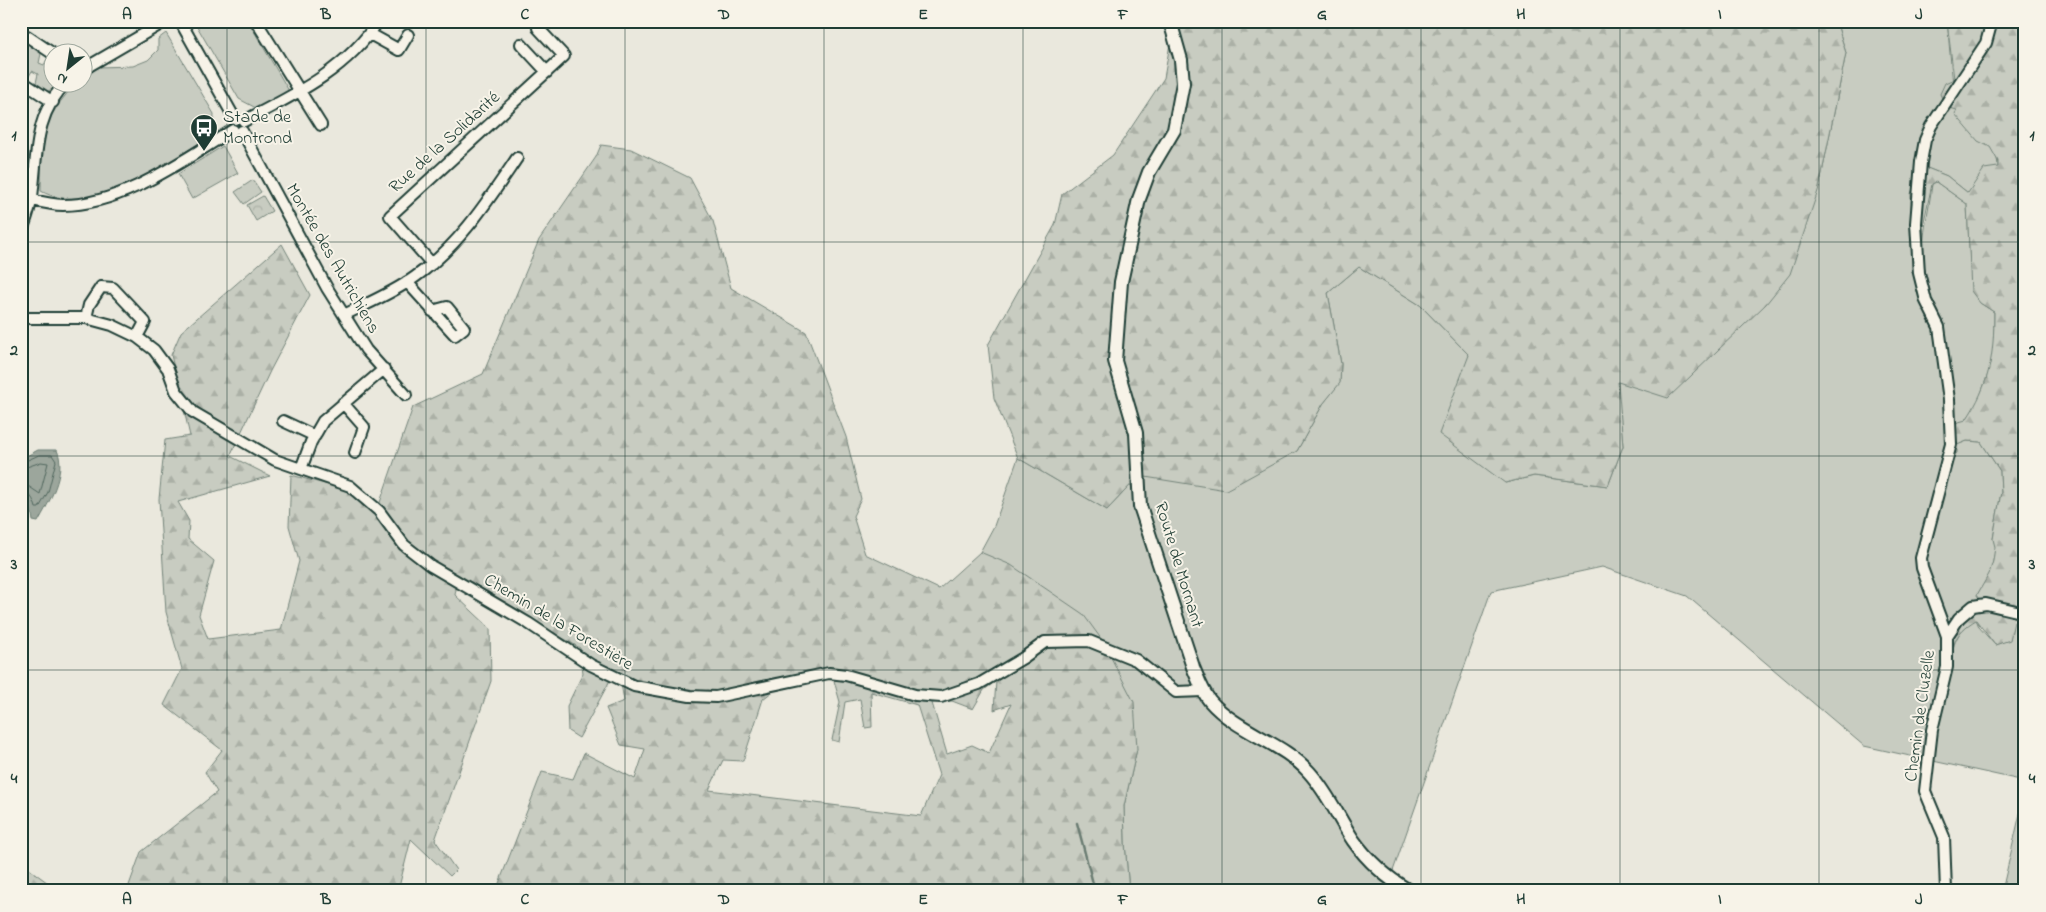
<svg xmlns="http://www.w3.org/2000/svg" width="2046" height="912" font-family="'Indie Flower',sans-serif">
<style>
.green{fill:#c8ccc1;stroke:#74847a}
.forest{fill:url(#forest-firs);stroke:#74847a;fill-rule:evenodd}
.park{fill:url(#park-crowns);stroke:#74847a}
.water{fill:#9ca69c;stroke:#6a7c72}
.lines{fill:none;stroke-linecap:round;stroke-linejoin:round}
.shore{stroke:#51675e;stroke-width:1}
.stream{stroke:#6a7c72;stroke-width:2.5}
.minor-casing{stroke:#1f3d34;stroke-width:14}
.major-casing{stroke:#1f3d34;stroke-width:16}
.minor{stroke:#f7f3e8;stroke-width:10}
.major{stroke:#f7f3e8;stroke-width:12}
.grid{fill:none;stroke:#1f3d34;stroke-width:1;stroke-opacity:0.55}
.labels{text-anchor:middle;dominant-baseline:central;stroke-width:4;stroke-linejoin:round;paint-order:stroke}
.poi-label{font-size:18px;fill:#1f3d34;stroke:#f7f3e8;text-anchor:start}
.street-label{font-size:18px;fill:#1f3d34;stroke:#f7f3e8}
.neatline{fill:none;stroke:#1f3d34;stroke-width:2}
.grid-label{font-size:16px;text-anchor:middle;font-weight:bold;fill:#1f3d34}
</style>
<defs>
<pattern id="forest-firs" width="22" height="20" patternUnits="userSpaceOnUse" patternTransform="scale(1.25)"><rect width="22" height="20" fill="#c8ccc1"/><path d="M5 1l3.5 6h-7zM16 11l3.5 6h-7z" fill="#abb0a6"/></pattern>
<pattern id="park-crowns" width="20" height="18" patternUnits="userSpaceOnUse" patternTransform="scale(1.25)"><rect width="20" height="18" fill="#c8ccc1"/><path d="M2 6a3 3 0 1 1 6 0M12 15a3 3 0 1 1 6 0" fill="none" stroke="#abb0a6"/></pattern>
</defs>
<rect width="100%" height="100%" fill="#eae8dd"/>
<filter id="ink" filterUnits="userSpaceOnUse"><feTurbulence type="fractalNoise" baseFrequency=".02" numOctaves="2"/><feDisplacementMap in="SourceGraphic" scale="10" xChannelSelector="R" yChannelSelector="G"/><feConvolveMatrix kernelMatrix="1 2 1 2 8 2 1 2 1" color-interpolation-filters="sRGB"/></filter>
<g filter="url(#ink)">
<path class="green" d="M194,21H248L289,91L256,108L239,99Z
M1836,21H1947C1949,37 1953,101 1958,111C1968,129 1999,145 1998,167L1968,193L1947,176L1927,168L1912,272L1921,274L1927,280C1918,243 1928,220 1932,184L1936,182L1967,204L1970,265L1980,303L1994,312V347L1990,368L1978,402L1966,420L1956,445L1967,441L1981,442L2000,471L2001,492L1993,539L1996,547L1993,561L1990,574L1977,595L1985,606L1951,628L1950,666C1953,643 1956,632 1976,619L1979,627L1995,645L2010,639L2013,622L2025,621V781L1864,746L1687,596L1602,567L1491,591L1386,891H1129L1125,843L1124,806L1137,749L980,552L994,526L1018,458L1107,510L1139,476L1297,451L1323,404L1340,382L1341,364L1328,293L1359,267L1420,305L1469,355L1505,483L1534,476L1608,486L1623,446L1617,382L1819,188L1846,53Z
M166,33L214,114L213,134C172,160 89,219 41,191C42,152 38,128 65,96C69,91 75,84 82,82L83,80L98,67L133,66L148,60L158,50V39Z
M24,41L29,44L31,41L42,49L39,63L44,65L47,59L52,58V82L61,83L55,91L50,90L44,93L35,87L38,74L32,71L29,76L21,79V43Z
M223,146L238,173L192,199L178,174Z
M253,180L261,192L244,204L235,192Z
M2025,792V891H2002Z"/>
<path class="forest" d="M1174,21H1836L1846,53L1819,188L1790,274L1766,304L1668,398L1618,382L1623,446L1608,486L1534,476L1505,483L1439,434L1469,355L1420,305L1359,267L1328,293L1341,364L1340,383L1323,404L1297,451L1226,490L1139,476L1107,510L1018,458L994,398L988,345L1055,225L1062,194L1113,155L1164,78Z
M1947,21H2025V621L2014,622L2010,640L1995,645L1976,620C1954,633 1953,643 1950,667L1949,641L1959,615L1985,606L1977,595L1989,574L1993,561L1995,547L1993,539L2001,492L2000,471L1981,442L1967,441L1957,445V453L1949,457L1955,423L1966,420C1990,384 1994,355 1994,312L1980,303L1971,291L1967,204L1936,182L1932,184L1923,226V265L1929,294L1921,274L1912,272L1911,194L1919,171L1927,168L1947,176L1968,193L1984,169L1998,167V161L1990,147L1978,141L1955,114L1957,110L1946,107L1940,94L1945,83L1954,79Z
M601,145L631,149L690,178L713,221L731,288L806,332L846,437L861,499L853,516L865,554L939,589L980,552L1011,565L1083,614L1102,640L1134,702L1137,749L1124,806L1125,843L1129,891H496L542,772L573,779L584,753L635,779L645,749L621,745L606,708L624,701L620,677L614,673L579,738L568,731L567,706L583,673L580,648L458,578L455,595L490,628L491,681L435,840L456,870L450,876L411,839L398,891H127L141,852L217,792L205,772L222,750L164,705L182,669L166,612L159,499L165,440L190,436L171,355L181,332L282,244L310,295L270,371L230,456L270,476L178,502L189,521L188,539L214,561L199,615L208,639L281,630L299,561L289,526L291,475L347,490L376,514L413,407L483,374L539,240L596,157ZM831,670L840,702L832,740L839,742L845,702L860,699L865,728L872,727L871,692L917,705L939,775L921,816L709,790L723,760L743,761L763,699L792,676ZM996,681L994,710L1011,704L989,753L972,745L947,754L932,703L952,701L973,709L984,690Z
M21,863L59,891H21Z"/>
<path class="park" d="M263,196L272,211L256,221L247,205Z"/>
<path class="water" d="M38,450H57C67,473 49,502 38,522L33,521L30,503L21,494V459Z"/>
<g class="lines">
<path class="shore" d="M21,463L39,455H52L56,461L48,492L39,508H36C34,500 30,492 21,491
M21,469L41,462L48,463L40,494L28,486L21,485"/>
<path class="stream" d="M1077,823L1095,891"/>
<defs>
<path id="minor" d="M180,21L235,119
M256,21L321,125
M370,34L399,50L408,35
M21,38L27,36L52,53
M521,44L547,72
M82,70L166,21
M21,81L53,102
M244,121C294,95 347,70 378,21
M242,131L327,288L366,350L406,395
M21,197C34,200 49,205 63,205C123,205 183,160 233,130
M21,234C25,222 30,209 32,197C37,156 34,113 67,82
M432,264L390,216L564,56L538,28L546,21
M407,282L455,335L464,328L447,307L432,311
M344,315C368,303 393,293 415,277C459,246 487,202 517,158
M21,318H86L112,325L137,337L154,350L168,369L176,391L193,412L275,460L350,486L379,511L404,545L431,566L528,623L591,665L634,686L690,696L716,697L829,673L846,675L915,695L941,697L979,684L1023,658L1045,642L1089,641L1136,660L1176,692L1203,691
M86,318L89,305L101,287L113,288L145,322L137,337
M343,403L364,427L355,453
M283,421L315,436
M301,469L311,442L323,421L384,369
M1947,636L1922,568L1921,558L1951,444L1949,400L1939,327L1926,301L1919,273L1916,223L1921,162L1925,140L1931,126L1986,43L1992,21
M1946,891L1944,837L1925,791L1932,730L1947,667V636L1959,618L1973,606L1986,604L2025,613"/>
<path id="major" d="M1170,21L1181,60L1183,83L1174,130L1149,172L1139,199L1121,282L1115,361L1136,433L1140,506L1193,667C1198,679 1202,691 1210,701C1237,732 1282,742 1309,772C1328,793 1338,817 1353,840C1368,861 1387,878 1409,891"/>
</defs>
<use href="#minor" class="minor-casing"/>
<use href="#major" class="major-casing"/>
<use href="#minor" class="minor"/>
<use href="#major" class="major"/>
</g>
</g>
<path class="grid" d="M227,21V891M426,21V891M625,21V891M824,21V891M1023,21V891M1222,21V891M1421,21V891M1620,21V891M1819,21V891M21,242H2025M21,456H2025M21,670H2025"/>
<defs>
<symbol id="bus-pin" viewBox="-11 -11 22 30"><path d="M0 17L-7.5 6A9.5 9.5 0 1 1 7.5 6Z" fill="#1f3d34" stroke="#f7f3e8"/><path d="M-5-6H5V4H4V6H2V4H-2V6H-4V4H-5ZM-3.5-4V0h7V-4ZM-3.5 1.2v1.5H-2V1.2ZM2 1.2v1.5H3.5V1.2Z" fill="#fff"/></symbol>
</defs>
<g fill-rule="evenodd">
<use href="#bus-pin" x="188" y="112" width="32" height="43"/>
</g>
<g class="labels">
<g class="poi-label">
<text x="223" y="118">Stade de<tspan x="223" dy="21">Montrond</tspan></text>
</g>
<g class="street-label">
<text transform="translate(445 143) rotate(-42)">Rue de la Solidarité</text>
<text transform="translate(332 259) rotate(60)">Montée des Autrichiens</text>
<text transform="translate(1178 565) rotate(73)">Route de Mornant</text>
<text transform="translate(558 623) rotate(31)">Chemin de la Forestière</text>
<text transform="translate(1921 716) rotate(-82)">Chemin de Cluzelle</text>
</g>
</g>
<rect width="2046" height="912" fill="none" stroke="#f7f3e8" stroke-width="55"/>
<g transform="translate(68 68) rotate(210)"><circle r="24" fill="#f7f3e8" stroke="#a1aaa0"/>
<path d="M0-4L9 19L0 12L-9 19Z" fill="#1f3d34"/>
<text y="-8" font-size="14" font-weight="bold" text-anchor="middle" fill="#1f3d34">N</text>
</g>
<rect x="28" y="28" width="1990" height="856" class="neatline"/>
<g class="grid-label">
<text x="127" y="19">A</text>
<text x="326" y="19">B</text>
<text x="525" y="19">C</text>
<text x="724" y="19">D</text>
<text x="923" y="19">E</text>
<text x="1123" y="19">F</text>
<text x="1322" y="19">G</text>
<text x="1521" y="19">H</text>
<text x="1720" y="19">I</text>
<text x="1919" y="19">J</text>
<text x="14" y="140">1</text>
<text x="2032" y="140">1</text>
<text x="14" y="355">2</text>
<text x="2032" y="355">2</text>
<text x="14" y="569">3</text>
<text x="2032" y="569">3</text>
<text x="14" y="783">4</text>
<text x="2032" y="783">4</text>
<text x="127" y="904">A</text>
<text x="326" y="904">B</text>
<text x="525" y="904">C</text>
<text x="724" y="904">D</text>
<text x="923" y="904">E</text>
<text x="1123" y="904">F</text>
<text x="1322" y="904">G</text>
<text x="1521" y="904">H</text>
<text x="1720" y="904">I</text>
<text x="1919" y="904">J</text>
</g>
</svg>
